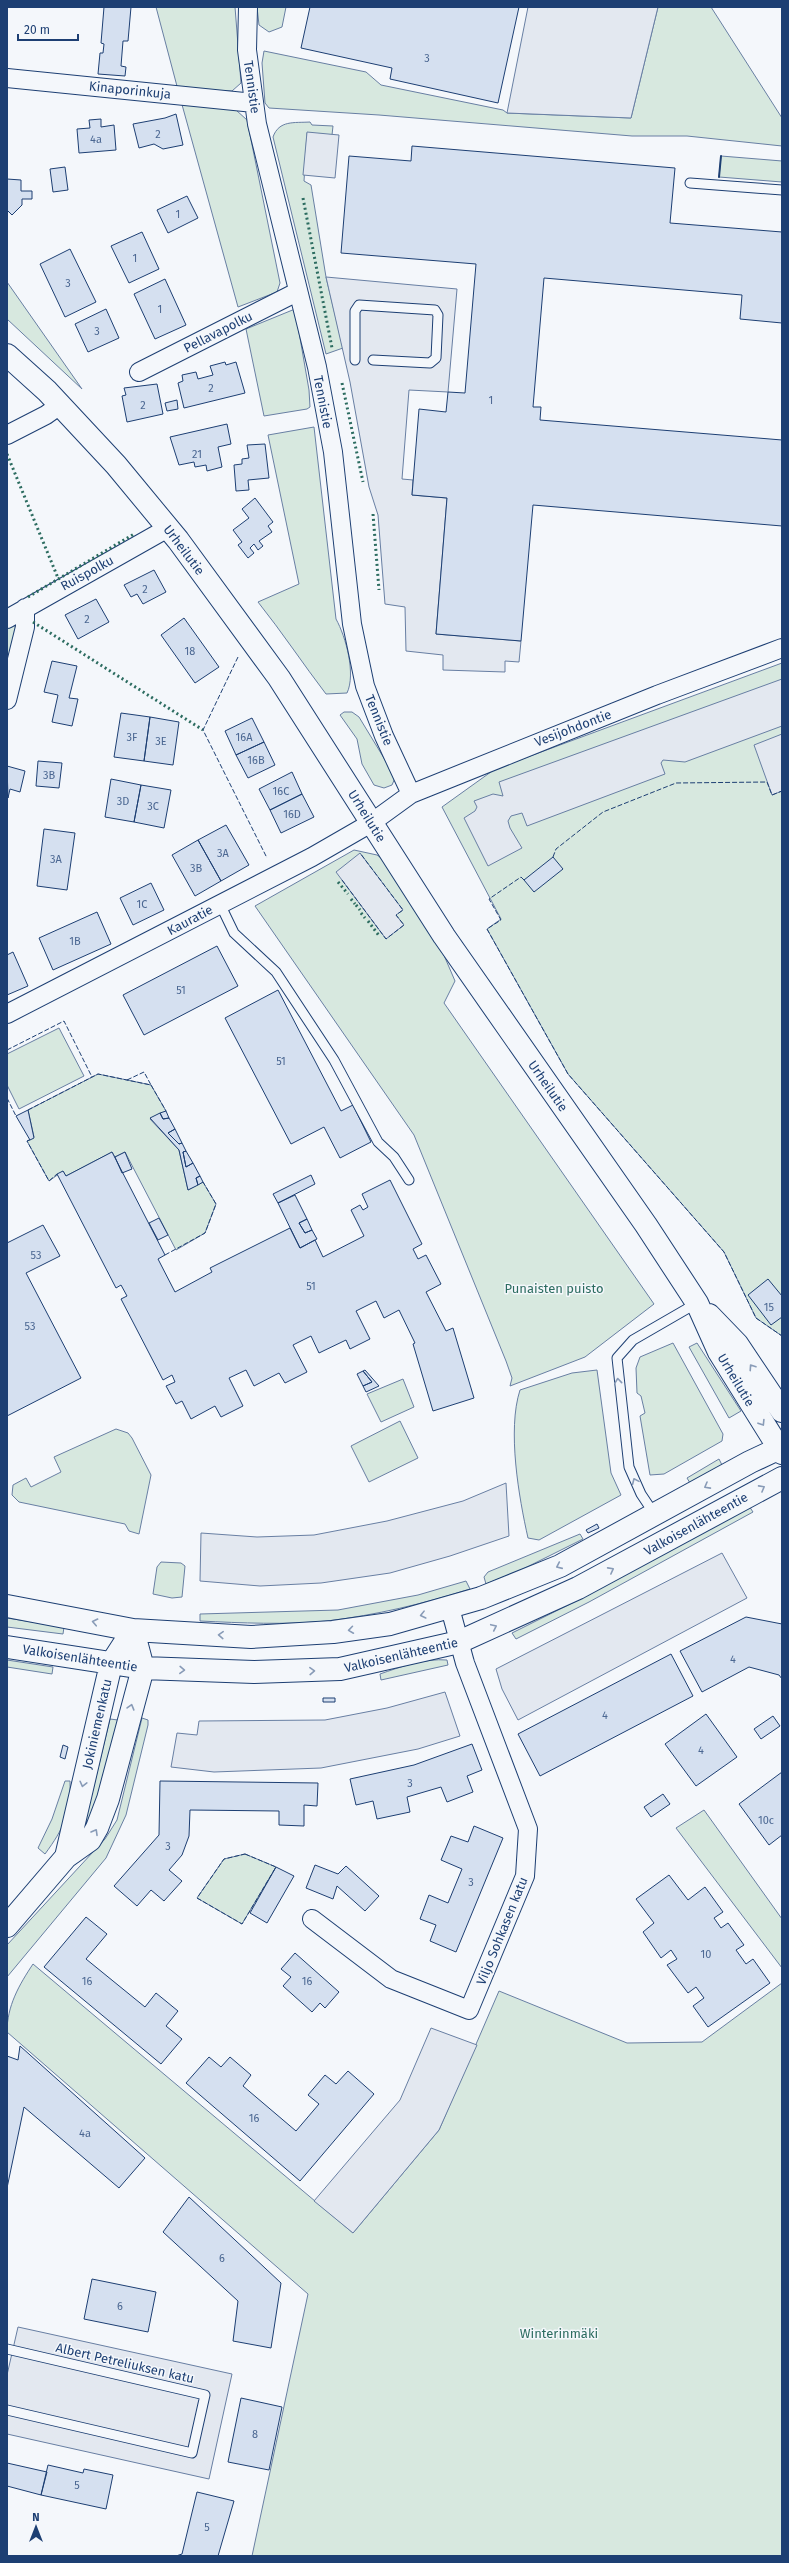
<svg xmlns="http://www.w3.org/2000/svg" width="789" height="2563" font-family="'Fira Sans',sans-serif">
<style>
.green{fill:#d7e8df;stroke:#687fa3}
.parking{fill:#e3e8f0;stroke:#687fa3}
.building{fill:#d5e0f0;stroke:#1d3f73}
.lines{fill:none;stroke-linecap:round;stroke-linejoin:round}
.service-casing{stroke:#1d3f73;stroke-width:11}
.minor-casing{stroke:#1d3f73;stroke-width:20}
.secondary-casing{stroke:#1d3f73;stroke-width:24}
.service{stroke:#f4f7fb;stroke-width:9}
.minor{stroke:#f4f7fb;stroke-width:18}
.secondary{stroke:#f4f7fb;stroke-width:22}
.hedge{stroke:#2c6c60;stroke-width:3;stroke-dasharray:2 3;stroke-linecap:butt}
.fence{stroke:#1d3f73;stroke-width:1;stroke-dasharray:5 2;stroke-linecap:butt}
.wall{stroke:#1d3f73;stroke-width:2}
.oneway{stroke:#889bb7}
.labels{text-anchor:middle;dominant-baseline:central;stroke-width:3;stroke-linejoin:round;paint-order:stroke}
.number-label{font-size:11px;fill:#4b6792}
.street-label{font-size:13px;fill:#1d3f73;stroke:#f4f7fb}
.park-label{font-size:13px;fill:#2c6c60;stroke:#f4f7fb}
</style>
<rect width="100%" height="100%" fill="#f4f7fb"/>
<path class="green" d="M156,7H235L241,83L232,91L178,90Z
M257,7H286L282,27L269,32L259,25Z
M658,7H711L782,118V146L687,136H632L379,115L269,108L265,103L262,63L264,51L366,72L381,85L503,110L507,113L631,118Z
M181,101L236,110L247,120L280,283L277,292L238,307Z
M310,122L312,125L333,126L332,135L307,133L304,181L311,185L326,277L343,348L326,354L273,137C279,120 294,123 310,122Z
M721,156L782,161V182L719,177Z
M7,282L82,389L7,319Z
M295,309L309,390L310,407L307,409L264,416L246,329Z
M314,427L336,619C346,637 356,674 347,693L326,694C303,664 282,632 258,602L299,584L268,435Z
M15,622L16,636L7,669V627Z
M782,663V1336L756,1318L724,1252L568,1074L487,929L501,919L442,807L495,769Z
M344,712H352L359,717L393,773L395,778L392,785L384,788L374,785L362,764L357,739L340,715Z
M354,850L377,855L384,860L440,946L455,981L444,1003L654,1304L585,1357L510,1386L512,1378L506,1361L414,1135L255,906Z
M59,1028L84,1076L19,1109L7,1085V1054Z
M98,1074L151,1085L166,1111L150,1119L179,1150L188,1190L203,1182L216,1204L205,1233L176,1250L125,1152L115,1157L112,1152L66,1176L63,1171L49,1181L27,1141L34,1137L28,1110Z
M673,1343L723,1434L722,1441L664,1474L650,1475L640,1416L645,1413L641,1396L637,1393L636,1368L640,1357Z
M697,1343L741,1411L729,1418L689,1347Z
M597,1370L611,1473L621,1495L539,1540L528,1538C519,1498 507,1430 520,1390L572,1373Z
M403,1379L414,1407L381,1422L367,1394Z
M400,1421L418,1458L369,1482L351,1446Z
M116,1429L128,1433L132,1438L151,1475L139,1534L129,1531L125,1524L19,1502L12,1495L13,1485L26,1478L31,1487L61,1472L54,1457Z
M719,1459L722,1465L690,1483L687,1478Z
M749,1506L753,1512L589,1602L516,1639L512,1633L588,1595Z
M580,1534L583,1539L523,1569L486,1584L484,1577L488,1572Z
M161,1562L181,1563L185,1566L182,1597L172,1598L153,1594L157,1567Z
M466,1581L470,1589C423,1604 376,1615 327,1621C285,1625 242,1623 200,1621V1614L338,1610L418,1595Z
M7,1618L64,1627L63,1634L7,1627Z
M7,1660L53,1667L52,1674L7,1667Z
M447,1660L448,1665L381,1680L380,1674C400,1667 425,1658 447,1660Z
M142,1718L148,1720V1725L126,1815L106,1858L7,1977V1945L105,1839L117,1820Z
M110,1719L118,1720L102,1794L87,1831L81,1828L88,1810Z
M65,1781H70C71,1813 64,1828 45,1854L38,1848L52,1819Z
M704,1810L782,1919V1968L676,1828Z
M245,1854L276,1867L242,1924L197,1898L224,1859Z
M33,1964L353,2233L439,2130L499,1991L627,2043L702,2042L782,1983V2556H252L308,2294L7,2032C7,2006 19,1985 33,1964Z"/>
<path class="parking" d="M528,7H658L631,118L507,113Z
M307,132L339,135L335,178L303,175Z
M326,277L457,289L448,392L409,390L402,479L413,480L412,495L447,498L436,634L521,641L519,662L505,661V672L443,670V655L406,651L405,607L385,604L378,515L369,487L350,382Z
M782,679V726L685,762L663,760L661,763L665,774L527,826L522,813L511,816L508,821L510,828L522,848L488,866L464,818L475,811L477,807L474,801L493,794L503,796L499,782Z
M782,734V791L772,795L754,745Z
M360,853L403,910L396,915L404,925L386,939L336,872Z
M506,1483L509,1536L450,1556L390,1573L321,1583L260,1586L200,1581L201,1533L257,1537L314,1535L387,1521L463,1501Z
M722,1553L747,1598L518,1720L502,1689L496,1669Z
M445,1692L460,1736L418,1749L321,1768L214,1772L171,1767L177,1733L197,1735L199,1721L325,1720L387,1708Z
M431,2028L477,2045L439,2130L353,2233L314,2201L400,2100Z
M18,2327L232,2374L209,2479L7,2434V2375Z"/>
<path class="building" d="M104,7H131L128,41H123L121,66L126,67L125,76L98,74L100,53H103L104,44L101,43Z
M310,7H519L498,103L390,79L392,68L301,48Z
M176,114L183,145L163,149L154,144L139,148L133,124L165,118Z
M101,119V127L114,125L116,150L79,153L77,129L90,128L89,120Z
M412,146L675,168L670,223L782,232V323L740,319L742,295L544,278L533,407H541L540,420L782,440V526L533,505L521,641L436,634L447,498L412,495L419,409L446,412L448,392L465,393L476,264L341,253L349,156L411,161Z
M65,167L68,190L53,192L50,169Z
M7,179L21,180V191H32V199H22V205L12,215L7,210Z
M187,196L198,218L168,233L157,210Z
M142,232L159,269L129,283L111,246Z
M70,249L96,302L65,317L40,264Z
M165,279L186,325L155,339L134,294Z
M106,309L119,338L88,352L75,324Z
M225,362L226,365L236,362L245,393L184,408L178,383L183,381L182,375L196,372L198,379L213,375L210,366Z
M157,384L163,414L127,422L122,396L126,395L124,388Z
M177,400L178,409L167,411L165,403Z
M227,424L231,444L218,447L222,467L207,471L206,465L195,467L194,462L179,465L170,437Z
M265,444L269,478L248,480L249,490L236,491L234,465L242,464V459L249,458L247,445Z
M255,498L273,522L268,526L272,532L259,541L263,546L258,550L254,544L250,548L254,553L248,558L238,545L242,542L233,530L249,518L242,509Z
M154,570L166,592L143,604L137,594L131,597L124,585Z
M96,599L109,622L78,639L65,615Z
M184,618L219,667L195,683L161,635Z
M52,661L77,666L69,698L78,699L72,726L52,722L58,695L44,692Z
M121,713L150,717L144,761L114,757Z
M150,717L179,722L173,765L144,761Z
M252,718L264,742L236,755L225,731Z
M264,742L275,765L248,778L236,755Z
M38,761L62,763L59,788L36,786Z
M7,766L25,771L20,792L10,789L8,798Z
M292,772L302,794L270,810L259,789Z
M111,779L141,785L134,822L105,817Z
M141,785L171,790L164,828L134,822Z
M302,794L314,817L281,833L270,810Z
M226,825L249,865L221,881L198,840Z
M44,829L75,833L67,890L37,886Z
M198,840L221,881L195,896L172,855Z
M553,857L563,869L534,892L524,880Z
M151,883L164,910L133,925L120,898Z
M97,912L111,944L53,970L39,938Z
M217,946L238,986L144,1035L123,995Z
M13,952L28,986L7,995V955Z
M278,990L341,1111L353,1105L371,1142L340,1158L324,1127L291,1144L225,1018Z
M28,1110L34,1138L30,1140L16,1116Z
M166,1111L169,1118L163,1119L160,1113Z
M160,1113L163,1119L169,1118L175,1129L168,1133L179,1144L182,1143L186,1151L183,1152L186,1167L193,1163L200,1176L196,1178L198,1185L188,1190L179,1150L150,1118Z
M175,1129L182,1143L179,1144L168,1133Z
M186,1151L193,1163L186,1167L183,1152Z
M112,1152L165,1255L158,1259L175,1292L212,1272L210,1268L290,1228L300,1248L315,1240L323,1257L364,1236L351,1210L360,1205L363,1210L368,1207L362,1194L390,1180L422,1244L413,1249L418,1259L426,1255L441,1284L426,1292L446,1331L453,1328L474,1398L433,1411L413,1344L415,1343L399,1310L384,1318L376,1301L356,1311L370,1339L350,1349L346,1340L319,1353L311,1336L293,1345L307,1372L285,1383L279,1373L254,1386L246,1370L229,1378L243,1406L221,1417L215,1406L191,1419L182,1401L176,1404L166,1386L175,1382L172,1375L163,1380L121,1299L127,1296L121,1285L116,1288L57,1174L63,1171L66,1176Z
M125,1152L132,1169L122,1173L115,1157Z
M311,1175L315,1184L278,1203L273,1194Z
M200,1176L203,1182L198,1185L196,1178Z
M295,1195L307,1219L299,1223L305,1233L312,1230L317,1239L300,1248L278,1203Z
M159,1218L168,1235L158,1240L149,1223Z
M307,1219L312,1230L305,1233L299,1223Z
M43,1225L60,1256L26,1273L81,1378L7,1416V1243Z
M768,1279L782,1296V1317L771,1325L748,1295Z
M365,1370L379,1386L366,1392L363,1386L372,1382L363,1371Z
M363,1371L372,1382L363,1386L357,1374Z
M597,1524L599,1528L588,1533L586,1530Z
M746,1617L782,1624V1679L779,1675L749,1667L702,1692L680,1651Z
M671,1654L693,1696L540,1776L518,1734Z
M323,1698H335V1702H323Z
M706,1714L737,1757L696,1786L665,1744Z
M773,1716L780,1726L761,1739L754,1729Z
M472,1744L482,1770L467,1776L473,1792L447,1802L441,1787L407,1797L410,1812L377,1819L373,1801L356,1805L350,1779L414,1765Z
M63,1745L68,1747L65,1759L60,1757Z
M782,1772V1835L769,1845L739,1804Z
M160,1781L318,1783L317,1806L304,1805V1826L279,1825V1811L190,1810L189,1836L182,1855L169,1870L182,1881L164,1901L151,1890L137,1906L114,1886L159,1835Z
M663,1794L670,1804L651,1817L644,1807Z
M474,1826L503,1838L456,1952L430,1941L436,1925L420,1919L429,1895L448,1903L462,1869L441,1860L451,1836L468,1842Z
M315,1865L338,1874L346,1866L379,1896L365,1911L337,1886L333,1899L306,1888Z
M276,1867L294,1876L267,1923L250,1913Z
M669,1875L688,1900L705,1887L723,1912L714,1918L721,1928L728,1923L744,1945L736,1950L746,1964L753,1959L770,1983L708,2027L693,2006L704,1998L696,1987L688,1993L667,1965L677,1959L671,1950L661,1958L643,1932L654,1923L636,1899Z
M86,1917L107,1934L86,1959L145,2007L156,1993L178,2011L166,2026L182,2039L161,2064L44,1967Z
M295,1953L339,1992L325,2008L320,2003L312,2012L283,1986L291,1977L281,1969Z
M20,2046L145,2158L119,2188L24,2107L7,2188V2056L18,2060Z
M209,2057L221,2067L230,2057L251,2075L243,2086L296,2131L319,2104L308,2095L325,2075L336,2084L348,2071L374,2094L300,2181L186,2083Z
M189,2197L281,2283L271,2348L233,2341L238,2301L163,2232Z
M92,2279L156,2292L148,2332L84,2319Z
M241,2398L282,2407L269,2470L228,2462Z
M7,2463L47,2472L41,2495L7,2486Z
M48,2465L83,2473L84,2469L113,2475L106,2509L41,2495Z
M197,2492L234,2501L218,2556H176L182,2554Z"/>
<g class="lines">
<defs>
<path id="service" d="M690,183L782,190
M355,360V311L359,305L435,310L438,315L436,358L430,363L373,360
M220,904L234,933L276,972L334,1060L378,1142L394,1157L409,1180
M655,1515L641,1494L629,1467L617,1358L633,1340L697,1303
M7,2349L205,2395L192,2453L7,2410"/>
<path id="minor" d="M248,7L247,50L257,124L317,367L333,452L352,624L365,686L384,736L411,794
M7,78L254,103
M139,372L297,292
M7,435L46,415L60,405
M7,619L168,528
M7,700L25,627V608
M7,1014L312,857L371,823L411,794L657,695L782,648
M312,1919L391,1979L469,2010L525,1876L528,1829L465,1663L450,1608"/>
<path id="secondary" d="M7,355L47,391L116,465L178,540L279,678L444,936L646,1225L697,1303L719,1352L782,1453
M709,1315L737,1344L782,1411
M7,1606L133,1630L251,1637L333,1632L390,1624L481,1598L560,1566L750,1462L782,1447
M7,1647L143,1668L254,1672L340,1669L459,1642L578,1588L782,1478
M66,1857L111,1664L133,1630
M7,1926L66,1857L90,1840L97,1828L108,1799L143,1668L133,1630"/>
</defs>
<use href="#service" class="service-casing"/>
<use href="#minor" class="minor-casing"/>
<use href="#secondary" class="secondary-casing"/>
<use href="#service" class="service"/>
<use href="#minor" class="minor"/>
<use href="#secondary" class="secondary"/>
<path class="hedge" d="M303,198L332,348
M342,383L363,482
M7,454L58,578
M373,514L379,590
M28,597L134,534
M33,622L203,730
M338,882L348,894
M351,899L355,904
M356,905L360,910
M361,913L365,918
M368,921L380,937"/>
<path class="fence" d="M238,657L203,730L267,858
M553,857L556,849L603,812L676,783L767,782L772,795L782,791
M342,880L386,939L404,925L396,915L403,910L360,853
M524,880L521,877L489,899L501,920L487,929L568,1074L724,1252L756,1318L782,1336
M7,1050L64,1021L92,1077
M127,1080L144,1072L151,1085
M7,1098L16,1116
M28,1110L98,1074L151,1085L166,1111
M30,1140L27,1141L49,1181L57,1174
M165,1255L205,1233L216,1204L203,1182
M245,1854L276,1867L242,1924L197,1898L224,1859Z"/>
<path class="wall" d="M719,177L721,156"/>
</g>
<defs><path id="oneway-chevron" d="M-2-3.5L2.5 0L-2 3.5" fill="none" stroke-width="1.6" stroke-linecap="round" stroke-linejoin="round"/></defs>
<g class="oneway">
<use href="#oneway-chevron" transform="translate(752 1367) rotate(-124)"/>
<use href="#oneway-chevron" transform="translate(618 1381) rotate(-96)"/>
<use href="#oneway-chevron" transform="translate(762 1423) rotate(58)"/>
<use href="#oneway-chevron" transform="translate(635 1481) rotate(-114)"/>
<use href="#oneway-chevron" transform="translate(707 1486) rotate(151)"/>
<use href="#oneway-chevron" transform="translate(762 1488) rotate(-29)"/>
<use href="#oneway-chevron" transform="translate(559 1566) rotate(156)"/>
<use href="#oneway-chevron" transform="translate(611 1570) rotate(-28)"/>
<use href="#oneway-chevron" transform="translate(423 1615) rotate(166)"/>
<use href="#oneway-chevron" transform="translate(95 1622) rotate(-168)"/>
<use href="#oneway-chevron" transform="translate(494 1627) rotate(-25)"/>
<use href="#oneway-chevron" transform="translate(351 1630) rotate(172)"/>
<use href="#oneway-chevron" transform="translate(221 1635) rotate(-177)"/>
<use href="#oneway-chevron" transform="translate(182 1670) rotate(2)"/>
<use href="#oneway-chevron" transform="translate(312 1671) rotate(-2)"/>
<use href="#oneway-chevron" transform="translate(131 1707) rotate(-74)"/>
<use href="#oneway-chevron" transform="translate(83 1784) rotate(104)"/>
<use href="#oneway-chevron" transform="translate(95 1832) rotate(-60)"/>
</g>
<g class="labels">
<g class="number-label">
<text x="427" y="58">3</text>
<text x="158" y="134">2</text>
<text x="96" y="139">4a</text>
<text x="178" y="214">1</text>
<text x="135" y="258">1</text>
<text x="68" y="283">3</text>
<text x="160" y="309">1</text>
<text x="97" y="331">3</text>
<text x="211" y="388">2</text>
<text x="491" y="400">1</text>
<text x="143" y="405">2</text>
<text x="197" y="454">21</text>
<text x="145" y="589">2</text>
<text x="87" y="619">2</text>
<text x="190" y="651">18</text>
<text x="132" y="737">3F</text>
<text x="244" y="737">16A</text>
<text x="161" y="741">3E</text>
<text x="256" y="760">16B</text>
<text x="49" y="775">3B</text>
<text x="281" y="791">16C</text>
<text x="123" y="801">3D</text>
<text x="153" y="806">3C</text>
<text x="292" y="814">16D</text>
<text x="223" y="853">3A</text>
<text x="56" y="859">3A</text>
<text x="196" y="868">3B</text>
<text x="142" y="904">1C</text>
<text x="75" y="941">1B</text>
<text x="181" y="990">51</text>
<text x="281" y="1061">51</text>
<text x="36" y="1255">53</text>
<text x="311" y="1286">51</text>
<text x="769" y="1307">15</text>
<text x="30" y="1326">53</text>
<text x="733" y="1659">4</text>
<text x="605" y="1715">4</text>
<text x="701" y="1750">4</text>
<text x="410" y="1783">3</text>
<text x="766" y="1820">10c</text>
<text x="168" y="1846">3</text>
<text x="471" y="1882">3</text>
<text x="706" y="1954">10</text>
<text x="87" y="1981">16</text>
<text x="307" y="1981">16</text>
<text x="254" y="2118">16</text>
<text x="85" y="2133">4a</text>
<text x="222" y="2258">6</text>
<text x="120" y="2306">6</text>
<text x="255" y="2434">8</text>
<text x="77" y="2485">5</text>
<text x="207" y="2527">5</text>
</g>
<g class="street-label">
<text transform="translate(252 87) rotate(82)">Tennistie</text>
<text transform="translate(130 90) rotate(6)">Kinaporinkuja</text>
<text transform="translate(218 332) rotate(-27)">Pellavapolku</text>
<text transform="translate(323 402) rotate(79)">Tennistie</text>
<text transform="translate(184 550) rotate(53)">Urheilutie</text>
<text transform="translate(87 573) rotate(-29)">Ruispolku</text>
<text transform="translate(379 720) rotate(68)">Tennistie</text>
<text transform="translate(573 728) rotate(-21)">Vesijohdontie</text>
<text transform="translate(367 816) rotate(58)">Urheilutie</text>
<text transform="translate(190 920) rotate(-28)">Kauratie</text>
<text transform="translate(548 1086) rotate(55)">Urheilutie</text>
<text transform="translate(736 1380) rotate(59)">Urheilutie</text>
<text transform="translate(696 1524) rotate(-29)">Valkoisenlähteentie</text>
<text transform="translate(401 1655) rotate(-13)">Valkoisenlähteentie</text>
<text transform="translate(80 1658) rotate(9)">Valkoisenlähteentie</text>
<text transform="translate(97 1724) rotate(-77)">Jokiniemenkatu</text>
<text transform="translate(502 1931) rotate(-68)">Viljo Sohkasen katu</text>
<text transform="translate(125 2363) rotate(13)">Albert Petreliuksen katu</text>
</g>
<g class="park-label">
<text x="554" y="1288">Punaisten puisto</text>
<text x="559" y="2333">Winterinmäki</text>
</g>
</g>
<rect width="789" height="2563" fill="none" stroke="#1d3f73" stroke-width="16"/>
<g transform="translate(36 2527)" stroke="#f4f7fb" stroke-width="3" paint-order="stroke">
<path d="M0-3L7 15L0 10L-7 15Z" fill="#1d3f73"/>
<text y="-6" font-size="11" font-weight="bold" text-anchor="middle" fill="#1d3f73">N</text>
</g>
<path d="M18 34v6h60v-6" fill="none" stroke="#1d3f73" stroke-width="2"/>
<text x="24" y="34" font-size="12" fill="#1d3f73" stroke="#f4f7fb" stroke-width="3" paint-order="stroke">20 m</text>
</svg>
